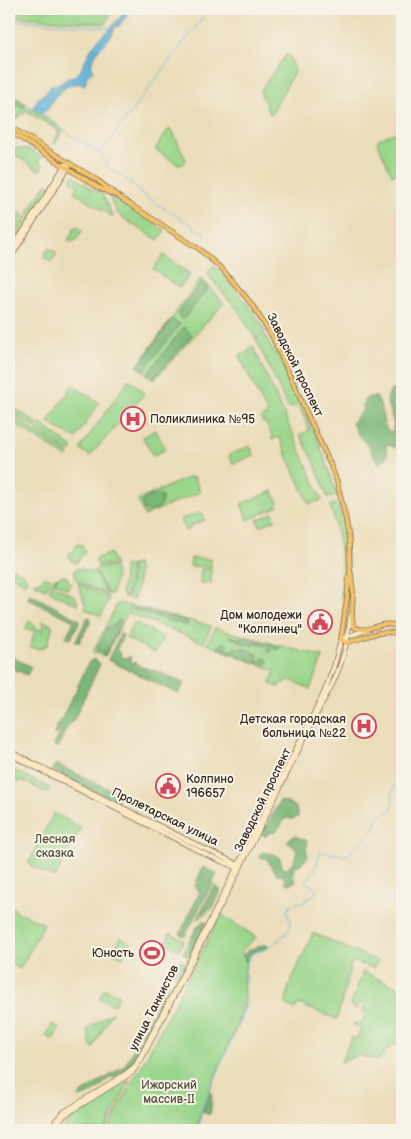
<svg xmlns="http://www.w3.org/2000/svg" width="411" height="1139" font-family="'Balsamiq Sans',sans-serif">
<style>
.green{fill:#99d58a;stroke:#6a8054}
.forest{fill:#7ab676;stroke:#5a704a}
.water{fill:#5db2d9;stroke:#4c6e7c}
.lines{fill:none;stroke-linecap:round;stroke-linejoin:round}
.stream{stroke:#5db2d9;stroke-width:1}
.secondary-casing{stroke:#796954;stroke-width:5.5}
.primary-casing{stroke:#796954;stroke-width:5.5}
.secondary{stroke:#fae7c3;stroke-width:4}
.primary{stroke:#f3c26a;stroke-width:4}
.labels{text-anchor:middle;dominant-baseline:central;stroke-width:4;stroke-linejoin:round;paint-order:stroke}
.street-label{font-size:12px;fill:#3b2a1e;stroke:#f7f3e8}
.poi-label{font-size:12px;fill:#3b2a1e;stroke:#f7f3e8;text-anchor:end}
.park-label{font-size:12px;fill:#525539;stroke:#f7f3e8}
</style>
<rect width="100%" height="100%" fill="#f7f3e8"/>
<filter id="ink" filterUnits="userSpaceOnUse"><feTurbulence type="fractalNoise" baseFrequency=".02" numOctaves="2"/><feDisplacementMap in="SourceGraphic" scale="10" xChannelSelector="R" yChannelSelector="G"/><feConvolveMatrix kernelMatrix="1 2 1 2 8 2 1 2 1" color-interpolation-filters="sRGB"/></filter>
<filter id="wash" filterUnits="userSpaceOnUse"><feTurbulence type="fractalNoise" baseFrequency=".0096" numOctaves="4" result="noise"/><feDisplacementMap in="SourceGraphic" scale="20" xChannelSelector="R" yChannelSelector="G"/><feGaussianBlur stdDeviation="1.12" result="paint"/><feColorMatrix in="noise" values="0 0 0 0 0 0 0 0 0 0 0 0 0 0 0 0 0 1.4 0 .05"/><feComposite in="paint" operator="in"/></filter>
<g filter="url(#wash)">
<rect width="100%" height="100%" fill="#ebddb9"/>
<path class="green" d="M19,9H114L105,24L18,17Z
M286,55H289L295,70L272,113L271,114L269,113L260,91Z
M9,100L12,103L22,108L25,106L36,111L63,130L55,144L53,143L58,136V130L25,110L23,112L25,113L22,115L21,114L19,115L20,117L16,119L9,115Z
M168,130H172L186,160C184,165 181,165 177,164L156,150V148Z
M402,130V171L392,175L377,142L379,139Z
M13,148L28,149L42,157L39,162L43,165L40,171L13,154Z
M73,175L92,189L102,193L113,217L74,192L78,186L70,180Z
M47,184H49L48,188L31,216L27,214L45,185Z
M108,194L165,230L158,240L120,216L117,213Z
M9,205L24,215L9,238Z
M26,216L29,219L9,250V243Z
M76,226L82,231L76,240L71,242L68,240Z
M49,248L57,253L52,262L43,257Z
M163,255L190,274L180,288L153,269Z
M214,265C234,286 251,307 266,331L255,338L237,309L207,274Z
M201,278L224,303L154,380L137,366Z
M265,334L272,350H274L276,355L278,354C299,400 324,447 337,496L328,498L313,459L300,435L309,430L299,405L288,408L256,339Z
M253,346L307,465L322,500L309,504L279,437L272,440L271,439L273,437L265,422L263,423L261,418L268,414L239,356L251,350L250,348Z
M129,379L145,393L90,456L80,449Z
M73,385L99,403L76,438L70,436L48,422Z
M9,405L38,424L35,428L9,411Z
M9,414L69,454L68,456L66,457L9,420Z
M41,424L73,448L70,452L37,430Z
M155,430L166,449L153,456L143,437Z
M250,446L254,455L233,464L229,455Z
M189,477L190,478L194,477L200,492L144,516L138,500Z
M273,491L279,506L248,520L241,504Z
M338,503L340,512H341C346,539 349,566 346,593L341,598C343,566 340,535 330,505Z
M202,512L205,520L190,526V529L185,531L181,519Z
M273,513L275,520L260,526L257,520Z
M77,544L82,545L85,552L77,562H72L68,555L74,551Z
M110,553L115,565H98L95,559Z
M191,558L211,559V567L190,566Z
M137,564C140,575 138,589 133,600L128,598L131,580V565Z
M129,565L131,575L126,598L123,596V593H121L124,579V566Z
M9,566L24,574L27,581L25,583L9,575Z
M98,567H114C118,576 114,585 112,594H108L95,571Z
M79,568C84,569 89,573 94,571L107,595L77,581L74,571Z
M201,569H211V584L200,583Z
M63,575L68,578V581L71,583L68,589L55,583L58,577Z
M45,577L53,579L57,577L54,583L49,584L46,589L33,583L40,581Z
M78,583L109,598L101,616L85,609L86,607Z
M53,585L76,597L78,605L51,592L49,589L51,586Z
M119,603L131,606L105,657L93,652L117,604Z
M132,606L211,626L204,643L129,613Z
M29,620L38,629L43,631L42,621L52,625C53,632 48,638 48,645L39,649L30,647L35,630H25Z
M134,622L163,638L155,653L126,638Z
M215,628L323,657L310,689L288,679L286,683L282,682L279,687L270,684L275,671L207,644Z
M9,768L50,788L47,793L21,780L19,783L9,778Z
M54,813L81,827L55,878L28,864Z
M214,885L220,889V890L221,891L213,908L197,920Z
M9,907H11L16,910V913L20,914L21,913L44,924L20,969L9,963Z
M222,913L223,916L256,937L241,951L246,961L243,980L244,1005L238,1023L201,1112L196,1130H108L130,1085L140,1069Z
M170,933L184,940L179,950L165,943Z
M313,933L379,962L373,968L352,961L337,1019L298,1004L295,1009L285,1004L289,986Z
M121,937L131,943L123,958L113,952Z
M363,972L402,989V1042L391,1046L378,1061L359,1055L341,1062L351,1038H357L361,1029L353,1025L354,1023L358,1024L365,1018L366,1013L363,1012V1003H359L356,1010L350,1006Z
M104,989L119,995L114,1005L99,998Z
M112,1012L93,1048L91,1047L87,1029Z
M52,1024L59,1028L53,1040L46,1036Z
M130,1080L105,1130H64L68,1117Z"/>
<path class="forest" d="M9,93L26,104L22,108L12,103L9,100Z
M202,281L208,288L183,320L177,315Z
M172,319L180,324L144,370L139,366Z
M184,327L192,335L153,379L148,375V373Z
M391,390L397,391L402,397V456L397,448L386,444C387,454 390,458 379,463C373,458 373,452 368,446C361,437 357,435 352,423L357,416L362,412L364,400L369,397H376C383,406 381,420 387,430L392,432C399,417 380,408 391,390Z
M160,495L162,497C162,500 162,502 161,505C159,510 148,512 144,511L142,501L151,496Z
M30,594L80,620L71,639L66,637L74,621L28,599Z
M135,608L183,620L184,622L186,620L188,621L187,626L152,615L150,613L149,615L133,610Z
M88,617H90V624C86,628 85,635 80,639V642H75Z
M118,620H120L121,622L116,630L117,632L105,655L102,656L103,650L100,652L97,651L99,643L103,639L106,630L107,628L116,624Z
M121,633L123,635C121,640 119,645 116,650L120,653L121,657L126,659L130,656V661L133,663L136,662L141,667L157,671L184,683L178,694L108,660Z
M239,635L279,646H280L279,649H274L270,652H268L267,651L270,647L258,644L254,645L241,643L240,641L230,637V636L243,640V638L239,636Z
M223,643L227,644L228,645L225,648C232,652 231,648 238,648C244,648 251,651 257,654L258,656L257,658L258,661L260,662L262,659L264,658L268,660L267,663L263,665L258,662L256,663L218,648V647H220L221,644Z
M9,655L31,667L27,675L12,668L9,669Z
M94,659L100,664L99,666L74,719L66,729L58,747H55L54,745L61,732V730H60L56,735L54,734C56,728 59,722 63,718V715L74,694L76,693V690L89,662Z
M56,764L120,794V796L116,802L52,770V768Z
M280,801L285,802L296,807L298,817L292,819L286,818C280,825 279,833 268,833L266,836H264L263,833L265,828Z
M294,836L306,840L308,842L306,848L308,857C303,864 294,865 292,874L295,879V882L288,884L285,883L286,881L283,876L277,874L266,858H260L259,855L261,853L267,852L269,854C274,853 276,856 280,858L282,867L284,869H287L291,864L294,863L297,850L293,845L287,841L289,839Z
M203,867L217,874L185,936L180,934L200,892L195,886Z
M215,888L218,890C217,900 211,909 201,913L211,893Z
M203,921L206,922V924L190,956L186,955L183,953L197,927Z
M266,944L268,947C257,951 251,951 246,961L243,956L248,950Z
M181,960L185,962V964L178,977L172,974L179,961Z
M168,983L171,984L172,988L132,1065L116,1077L109,1078C103,1086 88,1098 79,1097L81,1094L124,1066L127,1062L137,1043L142,1041L143,1039L142,1035L166,984Z
M211,1092L212,1094C211,1101 212,1107 210,1114H206L203,1111Z"/>
<path class="water" d="M123,9H132L119,26L115,27C112,40 104,42 97,52C95,55 93,60 91,64L93,71L86,77V83L83,86L79,83C62,85 54,97 46,111H39L33,108C36,104 36,101 39,98C44,93 48,92 51,86C60,86 60,83 67,79C72,76 76,76 80,72C86,58 95,38 109,31C113,22 122,20 123,9Z"/>
<g class="lines">
<path class="stream" d="M15,9L14,20L110,28
M9,97L17,102L37,110
M37,110L67,133L100,153L109,168L134,185L139,192L205,234
M100,153L209,9
M197,1130C203,1106 213,1081 223,1058C231,1041 239,1025 244,1008C249,994 241,975 248,959C252,950 260,952 268,948C273,945 288,933 290,928C292,922 289,918 287,913L290,905L303,902L317,893L316,889L305,881C316,873 316,865 320,852L342,855L346,856L374,830L379,815L390,811L393,802L392,792L402,771"/>
</g>
</g>
<g filter="url(#ink)">
<g class="lines">
<defs>
<path id="secondary" d="M9,254L65,165
M9,260L68,168L69,163
M9,751L203,848L237,864L239,866
M9,754L207,855L237,868
M52,1130L56,1120L64,1112L125,1074L136,1065L206,929L324,693L334,666L341,639L368,629
M56,1130L61,1119L65,1115L132,1073L141,1060L240,868L322,703C334,684 341,667 346,645C348,635 349,625 351,614"/>
<path id="primary" d="M9,126L97,180L120,198L199,249L223,270L250,302L272,336L330,464L337,482L346,520L349,540L350,572L349,576L347,598L341,639L346,643C364,638 384,627 402,635
M9,131L99,188L114,195
M351,573L353,591L352,613L353,626C362,633 372,627 381,625C388,623 395,625 402,627"/>
</defs>
<use href="#secondary" class="secondary-casing"/>
<use href="#primary" class="primary-casing"/>
<use href="#secondary" class="secondary"/>
<use href="#primary" class="primary"/>
</g>
</g>
<defs>
<symbol id="hospital-ring" viewBox="-11 -11 22 22"><circle r="9.5" fill="#f7f3e8" stroke="#d1495b" stroke-width="1.5"/><path d="M-5-5h3v3.5h4V-5h3V5h-3V1.5h-4V5h-3Z" fill="#d1495b"/></symbol>
<symbol id="civic-ring" viewBox="-11 -11 22 22"><circle r="9.5" fill="#f7f3e8" stroke="#d1495b" stroke-width="1.5"/><path d="M-.6-6.5H3V-4.5H.6V-3L4-1V1h2V6H-6V1h2V-1L-.6-3ZM-1.2 2.5V6h2.4V2.5Z" fill="#d1495b"/></symbol>
<symbol id="stadium-ring" viewBox="-11 -11 22 22"><circle r="9.5" fill="#f7f3e8" stroke="#d1495b" stroke-width="1.5"/><path d="M0-5a6.5 5 0 1 0 0 10a6.5 5 0 1 0 0-10ZM-3.5-1.8h7v3.6h-7Z" fill="#d1495b"/></symbol>
</defs>
<g fill-rule="evenodd">
<use href="#hospital-ring" x="119" y="405" width="28" height="28"/>
<use href="#civic-ring" x="306" y="608" width="28" height="28"/>
<use href="#hospital-ring" x="350" y="712" width="28" height="28"/>
<use href="#civic-ring" x="154" y="772" width="28" height="28"/>
<use href="#stadium-ring" x="138" y="939" width="28" height="28"/>
</g>
<g class="labels">
<g class="street-label">
<text transform="translate(295 365) rotate(64)">Заводской проспект</text>
<text transform="translate(263 800) rotate(-64)">Заводской проспект</text>
<text transform="translate(165 817) rotate(26)">Пролетарская улица</text>
<text transform="translate(154 1008) rotate(-63)">улица Танкистов</text>
</g>
<g class="poi-label">
<text x="150" y="419" text-anchor="start">Поликлиника №95</text>
<text x="302" y="615">Дом молодежи<tspan x="302" dy="14">"Колпинец"</tspan></text>
<text x="346" y="719">Детская городская<tspan x="346" dy="14">больница №22</tspan></text>
<text x="186" y="779" text-anchor="start">Колпино<tspan x="186" dy="14">196657</tspan></text>
<text x="134" y="953">Юность</text>
</g>
<g class="park-label">
<text x="55" y="839">Лесная<tspan x="55" dy="14">сказка</tspan></text>
<text x="169" y="1085">Ижорский<tspan x="169" dy="14">массив-II</tspan></text>
</g>
</g>
<rect width="411" height="1139" fill="none" stroke="#f7f3e8" stroke-width="30"/>
</svg>
